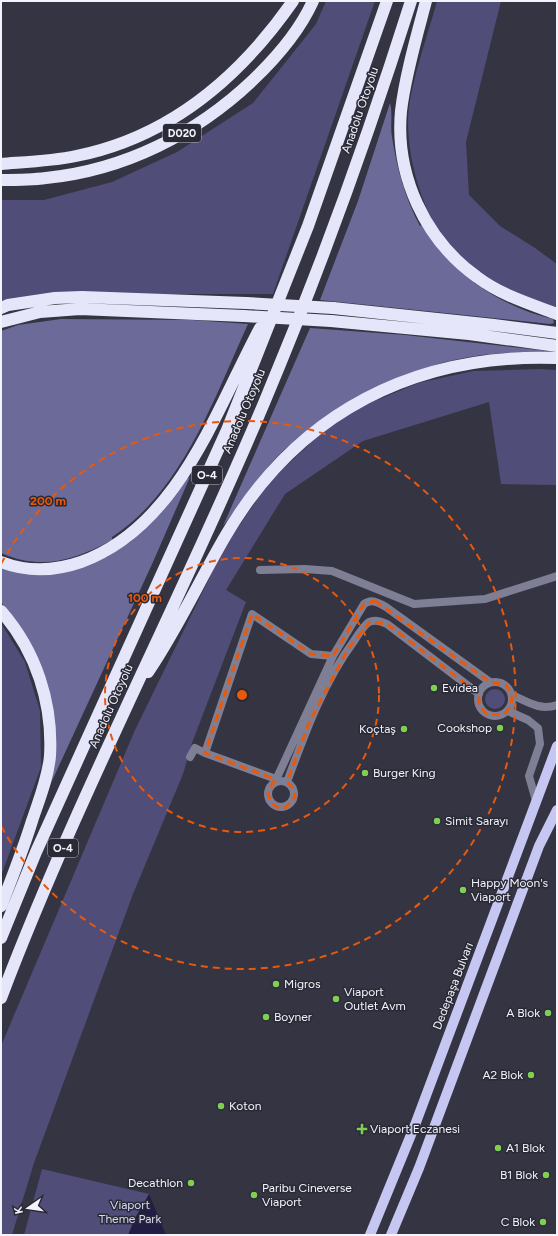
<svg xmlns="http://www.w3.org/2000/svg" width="558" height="1236" font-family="Figtree,sans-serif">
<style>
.green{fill:#504d79}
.forest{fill:#6c6a99}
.water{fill:#221d45}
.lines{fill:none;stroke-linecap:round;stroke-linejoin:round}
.street{stroke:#7e7e94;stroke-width:8}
.primary{stroke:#c6c6f2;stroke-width:10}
.highway{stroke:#e6e6fb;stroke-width:12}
.highway-bridge{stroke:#e6e6fb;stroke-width:12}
.marked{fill:none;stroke:#e8590c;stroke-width:3;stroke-dasharray:8 5;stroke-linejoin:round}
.ring{fill:none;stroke:#e8590c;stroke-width:2;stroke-dasharray:7 5}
.poi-dot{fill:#7fd052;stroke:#2a2a37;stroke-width:1.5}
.labels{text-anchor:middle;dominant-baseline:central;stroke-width:3;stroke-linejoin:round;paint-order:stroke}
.shield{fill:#2a2a37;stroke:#b7b7c0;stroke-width:1}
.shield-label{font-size:11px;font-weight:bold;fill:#f3f3fb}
.street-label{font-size:12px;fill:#f3f3fb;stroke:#2a2a37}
.poi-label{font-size:12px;fill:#f3f3fb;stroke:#2a2a37;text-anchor:start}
.park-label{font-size:12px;fill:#d9d9f7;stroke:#2a2a37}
.centre{fill:#e8590c;stroke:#2a2a37;stroke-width:2}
.ring-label{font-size:12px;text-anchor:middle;font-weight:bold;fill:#e8590c;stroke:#2a2a37;stroke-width:3;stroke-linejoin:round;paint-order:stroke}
</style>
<rect width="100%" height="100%" fill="#343442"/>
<path class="green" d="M326,1H375L273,294H63L1,304V200H44L112,182L177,152L253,103L316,24Z
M437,1H501L466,142L469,195L500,226L535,248L557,264V308C529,298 498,289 475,270C466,262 454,252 447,243C420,209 402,144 410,100C416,67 428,34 437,1Z
M539,369L557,370V485L501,484L489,402L363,441L285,494L226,590L246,602L192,743L183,774L133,894L34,1163L12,1235H1V1046L135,730L225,546L270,481L318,436L358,408L418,383L473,371Z
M1,623L25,662L40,711L41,767L1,876Z
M485 699a10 10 0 1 1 20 0a10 10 0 1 1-20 0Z
M42,1169L149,1194L162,1235H24Z"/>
<path class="forest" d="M390,103C393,113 390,126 392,137C397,169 405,198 420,226L422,225C448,272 501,307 553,319L554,323L550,324L320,300L358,201Z
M61,319L192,320L248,324C215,396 182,492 112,537V540C74,560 42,571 1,553V331L18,325Z
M310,328L405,335L557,352C523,352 488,352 454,360C394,374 330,408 284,450C261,472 243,500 223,526Z
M190,477L153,562L45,796L55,750L26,636L1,602V567H84L107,557L130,542L155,519L185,480Z"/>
<path class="water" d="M149,1194L166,1235H128L135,1218Z"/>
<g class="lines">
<path class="street" d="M260,570L305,569L332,571L414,604L485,599L557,576
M478 699a17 17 0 1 1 34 0a17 17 0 1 1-34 0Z
M512,695C528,702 540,711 557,705
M508,711L528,720L538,728L540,744L529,776L536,801
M205,753L276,779
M190,757L195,748L205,753L252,614L311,654L333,656
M268 794a13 13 0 1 1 26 0a13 13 0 1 1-26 0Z
M275,782L333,656L364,604C372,598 379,603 386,607L490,682
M287,782C305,733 323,683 354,641C358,635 363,626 369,622C375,619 381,621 387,624L479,694"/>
<path class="primary" d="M370,1235L415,1125L557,746
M391,1235L419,1168L539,846L557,810"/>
<path class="highway" d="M426,1C417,35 405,76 401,111C395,175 425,240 477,277C501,295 530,304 557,314
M1,164C26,162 52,161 76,156C171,137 240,77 293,1
M1,180C16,180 31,180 46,178C125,170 196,134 253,80C276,58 300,30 313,1
M1,308L8,305L55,298L82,297L246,303
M333,308L494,325L557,333
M331,321L469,334L557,346
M1,322L40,312L80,309L244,316
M1,562C27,572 55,571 81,562C178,527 215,412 260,328
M1,611C36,651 53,703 50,756C48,778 39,800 32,821C23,850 12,878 1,906
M148,672C178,628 199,581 226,535C298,412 416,353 557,358
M1,938L36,852L227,430L308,226L387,1
M1,998C78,795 180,603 264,403C319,272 368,137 411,1"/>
<path class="highway-bridge" d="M246,303L333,308
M244,316L331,321"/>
</g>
<path class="marked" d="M375,601L490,682L506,685L512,695L511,706L504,715L487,714L479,706V694L387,624L370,622L348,649L309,723L287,782L294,789L295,798L285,808L276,807L270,801L268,793L275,779L205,753L252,614L311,654L333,656L364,604Z"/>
<g class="ring">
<circle cx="242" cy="695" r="137"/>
<path d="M1 564A274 274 0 1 1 1 826"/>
</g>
<g class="poi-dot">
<circle cx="434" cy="688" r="4"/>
<circle cx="500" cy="728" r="4"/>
<circle cx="404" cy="729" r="4"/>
<circle cx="365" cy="773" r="4"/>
<circle cx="437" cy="821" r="4"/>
<circle cx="463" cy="890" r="4"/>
<circle cx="276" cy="984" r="4"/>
<circle cx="336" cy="999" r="4"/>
<circle cx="548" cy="1013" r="4"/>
<circle cx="266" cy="1017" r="4"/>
<circle cx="531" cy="1075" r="4"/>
<circle cx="221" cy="1106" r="4"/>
<path d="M360 1123h4v4h4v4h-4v4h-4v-4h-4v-4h4z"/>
<circle cx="498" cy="1148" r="4"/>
<circle cx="546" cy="1175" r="4"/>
<circle cx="191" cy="1183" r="4"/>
<circle cx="254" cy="1195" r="4"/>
<circle cx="543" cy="1222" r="4"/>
</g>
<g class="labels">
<g class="shield">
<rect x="163" y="124" width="38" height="18" rx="3"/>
<rect x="192" y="466" width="30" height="18" rx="3"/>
<rect x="48" y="839" width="30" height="18" rx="3"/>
</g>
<g class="shield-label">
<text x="182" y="133">D020</text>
<text x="207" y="475">O-4</text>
<text x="63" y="848">O-4</text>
</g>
<g class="street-label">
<text transform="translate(360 110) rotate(-71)">Anadolu Otoyolu</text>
<text transform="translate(244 411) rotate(-67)">Anadolu Otoyolu</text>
<text transform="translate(111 706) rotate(-66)">Anadolu Otoyolu</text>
<text transform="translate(453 986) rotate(-69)">Dedepaşa Bulvarı</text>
</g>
<g class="poi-label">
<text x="442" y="688">Evidea</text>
<text x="492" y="728" text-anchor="end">Cookshop</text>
<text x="396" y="729" text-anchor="end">Koçtaş</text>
<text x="373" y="773">Burger King</text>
<text x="445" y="821">Simit Sarayı</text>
<text x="471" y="883">Happy Moon's<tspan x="471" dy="14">Viaport</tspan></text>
<text x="284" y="984">Migros</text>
<text x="344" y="992">Viaport<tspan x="344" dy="14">Outlet Avm</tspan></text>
<text x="540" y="1013" text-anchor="end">A Blok</text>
<text x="274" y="1017">Boyner</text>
<text x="523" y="1075" text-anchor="end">A2 Blok</text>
<text x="229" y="1106">Koton</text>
<text x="370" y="1129">Viaport Eczanesi</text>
<text x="506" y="1148">A1 Blok</text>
<text x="538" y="1175" text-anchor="end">B1 Blok</text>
<text x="183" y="1183" text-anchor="end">Decathlon</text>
<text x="262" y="1188">Paribu Cineverse<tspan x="262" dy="14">Viaport</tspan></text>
<text x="535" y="1222" text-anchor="end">C Blok</text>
</g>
<g class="park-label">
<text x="130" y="1205">Viaport<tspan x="130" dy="14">Theme Park</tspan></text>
</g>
</g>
<circle cx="242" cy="695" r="6" class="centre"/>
<g class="ring-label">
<text x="48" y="505">200 m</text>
<text x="145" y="602">100 m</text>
</g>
<rect width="558" height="1236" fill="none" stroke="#f3f3fb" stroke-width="4"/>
<g transform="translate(28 1208) rotate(257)" stroke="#2a2a37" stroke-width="3" paint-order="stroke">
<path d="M0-3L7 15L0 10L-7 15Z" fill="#f3f3fb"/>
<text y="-6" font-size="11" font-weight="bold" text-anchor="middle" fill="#f3f3fb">K</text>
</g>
</svg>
